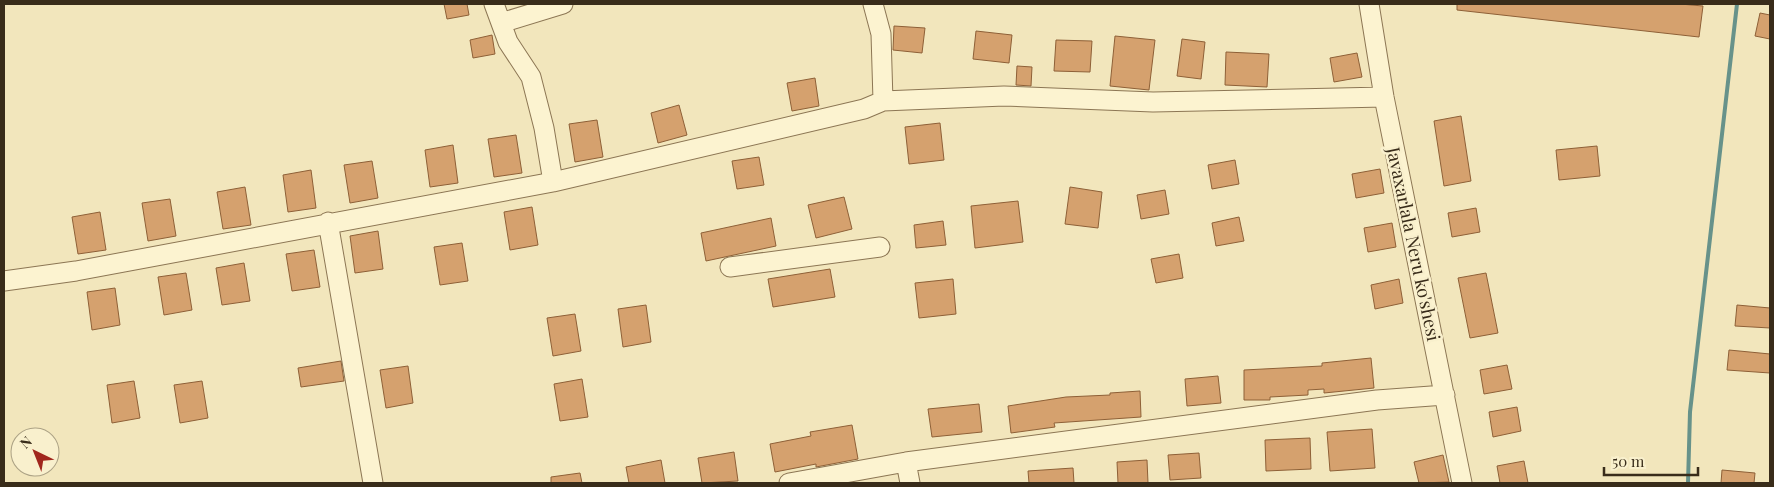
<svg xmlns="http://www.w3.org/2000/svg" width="1774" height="487" font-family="'Playfair Display',serif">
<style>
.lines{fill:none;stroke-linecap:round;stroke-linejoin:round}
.stream{stroke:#67928a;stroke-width:4}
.building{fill:#d5a16e;stroke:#8e6037}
.minor-casing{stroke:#8c7654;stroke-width:21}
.minor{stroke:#fcf3d0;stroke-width:19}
.labels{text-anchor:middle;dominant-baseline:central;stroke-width:5;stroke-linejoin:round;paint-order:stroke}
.street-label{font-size:18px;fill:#392c1a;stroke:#f9f0cd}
</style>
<rect width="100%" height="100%" fill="#f2e6bc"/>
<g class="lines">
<path class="stream" d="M1688,483L1690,412L1737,4"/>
</g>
<path class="building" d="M444,4H467L469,15L447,19Z
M1457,4H1680L1703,6L1699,37L1457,10Z
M1760,13L1770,15V39L1755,36Z
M894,26L925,28L922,53L893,50Z
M976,31L1012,35L1009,63L973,59Z
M492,35L495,54L473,58L470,40Z
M1115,36L1155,40L1149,90L1110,86Z
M1182,39L1205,42L1201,79L1177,76Z
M1056,40L1092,41L1090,72L1054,71Z
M1226,52L1269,54L1267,87L1225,85Z
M1357,53L1362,77L1334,82L1330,58Z
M1017,66L1032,67L1031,86L1016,85Z
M815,78L819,106L792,111L787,83Z
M679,105L687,135L658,143L651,113Z
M1461,116L1471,181L1444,186L1434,121Z
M597,120L603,157L575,162L569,124Z
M940,123L944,160L909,164L905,127Z
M516,135L522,173L494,177L488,139Z
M453,145L458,183L430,187L425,150Z
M1597,146L1600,176L1559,180L1556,150Z
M759,157L764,185L737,189L732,161Z
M1235,160L1239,184L1212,189L1208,165Z
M372,161L378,198L350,203L344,165Z
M1380,169L1384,193L1356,198L1352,174Z
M311,170L316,208L288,212L283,175Z
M245,187L251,225L223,229L217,192Z
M1070,187L1102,192L1098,228L1065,224Z
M1165,190L1169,214L1141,219L1137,195Z
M844,197L852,229L816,238L808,205Z
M170,199L176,236L148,241L142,203Z
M1018,201L1023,242L975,248L971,206Z
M532,207L538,245L510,250L504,212Z
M1476,208L1480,232L1452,237L1448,213Z
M100,212L106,250L78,254L72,217Z
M1239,217L1244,241L1216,246L1212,223Z
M771,218L776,246L706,261L701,233Z
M943,221L946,245L916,248L914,225Z
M1392,223L1396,247L1368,252L1364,228Z
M378,231L383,269L355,273L350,236Z
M462,243L468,281L440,285L434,247Z
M314,250L320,287L292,291L286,254Z
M1179,254L1183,278L1156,283L1151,259Z
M244,263L250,301L222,305L216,268Z
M830,269L835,297L773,307L768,279Z
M186,273L192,310L164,315L158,277Z
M1486,273L1498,333L1470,338L1458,278Z
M953,279L956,314L919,318L915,283Z
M1399,279L1403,303L1375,309L1371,285Z
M115,288L120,325L92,330L87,292Z
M646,305L651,342L623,347L618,309Z
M1737,305L1770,308V328L1735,326Z
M575,314L581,351L553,356L547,318Z
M1729,350L1770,354V373L1727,370Z
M1371,358L1374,388L1324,393V389L1308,390V395L1270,397V400H1244V370L1322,366V363Z
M341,361L344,381L301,387L298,368Z
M1507,365L1512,389L1484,394L1480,370Z
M408,366L413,403L386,408L380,370Z
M1218,376L1221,403L1187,406L1185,379Z
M582,379L588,417L560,421L554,384Z
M134,381L140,418L112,423L107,385Z
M202,381L208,418L180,423L174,385Z
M1140,391L1141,417L1054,423L1055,427L1011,433L1008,406L1066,397L1110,395V393Z
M979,404L982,432L932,437L928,409Z
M1517,407L1521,431L1493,437L1489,412Z
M852,425L858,459L816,467V464L775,472L770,444L811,436L810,432Z
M1372,429L1375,468L1330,471L1327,432Z
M1310,438L1311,469L1266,471L1265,440Z
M734,452L738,481L702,483L698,458Z
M1199,453L1201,478L1170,480L1168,455Z
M1443,455L1449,482L1419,483L1414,462Z
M661,460L665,483H629L626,467Z
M1147,460L1148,483H1118L1117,462Z
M1524,461L1528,483H1500L1497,466Z
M1073,468L1074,483H1029L1028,471Z
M1722,470L1755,473L1754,483H1721Z
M580,473L582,483H551V477Z"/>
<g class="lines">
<defs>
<path id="minor" d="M494,4L508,42L531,77L544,128L553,182
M873,4L881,34L883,101
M1369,4L1384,97L1462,483
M501,23L563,4
M328,222L373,483
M730,267L880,247
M4,281L76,271L553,182L864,109L883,101L1004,96L1153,102L1384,97
M906,462L910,483
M789,483L906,462L1377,400L1445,395"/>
</defs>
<use href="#minor" class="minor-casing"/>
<use href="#minor" class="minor"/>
</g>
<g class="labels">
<g class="street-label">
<text transform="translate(1414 244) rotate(78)">Javaxarlala Neru ko'shesi</text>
</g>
</g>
<rect width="1774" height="487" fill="none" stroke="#392c1a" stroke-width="10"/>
<g transform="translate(35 452) rotate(317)"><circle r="24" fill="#f9f0cd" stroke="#aca285"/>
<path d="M0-4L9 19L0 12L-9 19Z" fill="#a1271d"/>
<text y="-8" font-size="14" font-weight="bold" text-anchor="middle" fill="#392c1a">N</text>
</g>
<path d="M1604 467v8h94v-8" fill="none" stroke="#392c1a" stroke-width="2.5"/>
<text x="1612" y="467" font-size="15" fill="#392c1a" stroke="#f9f0cd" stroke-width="4" paint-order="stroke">50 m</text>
</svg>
